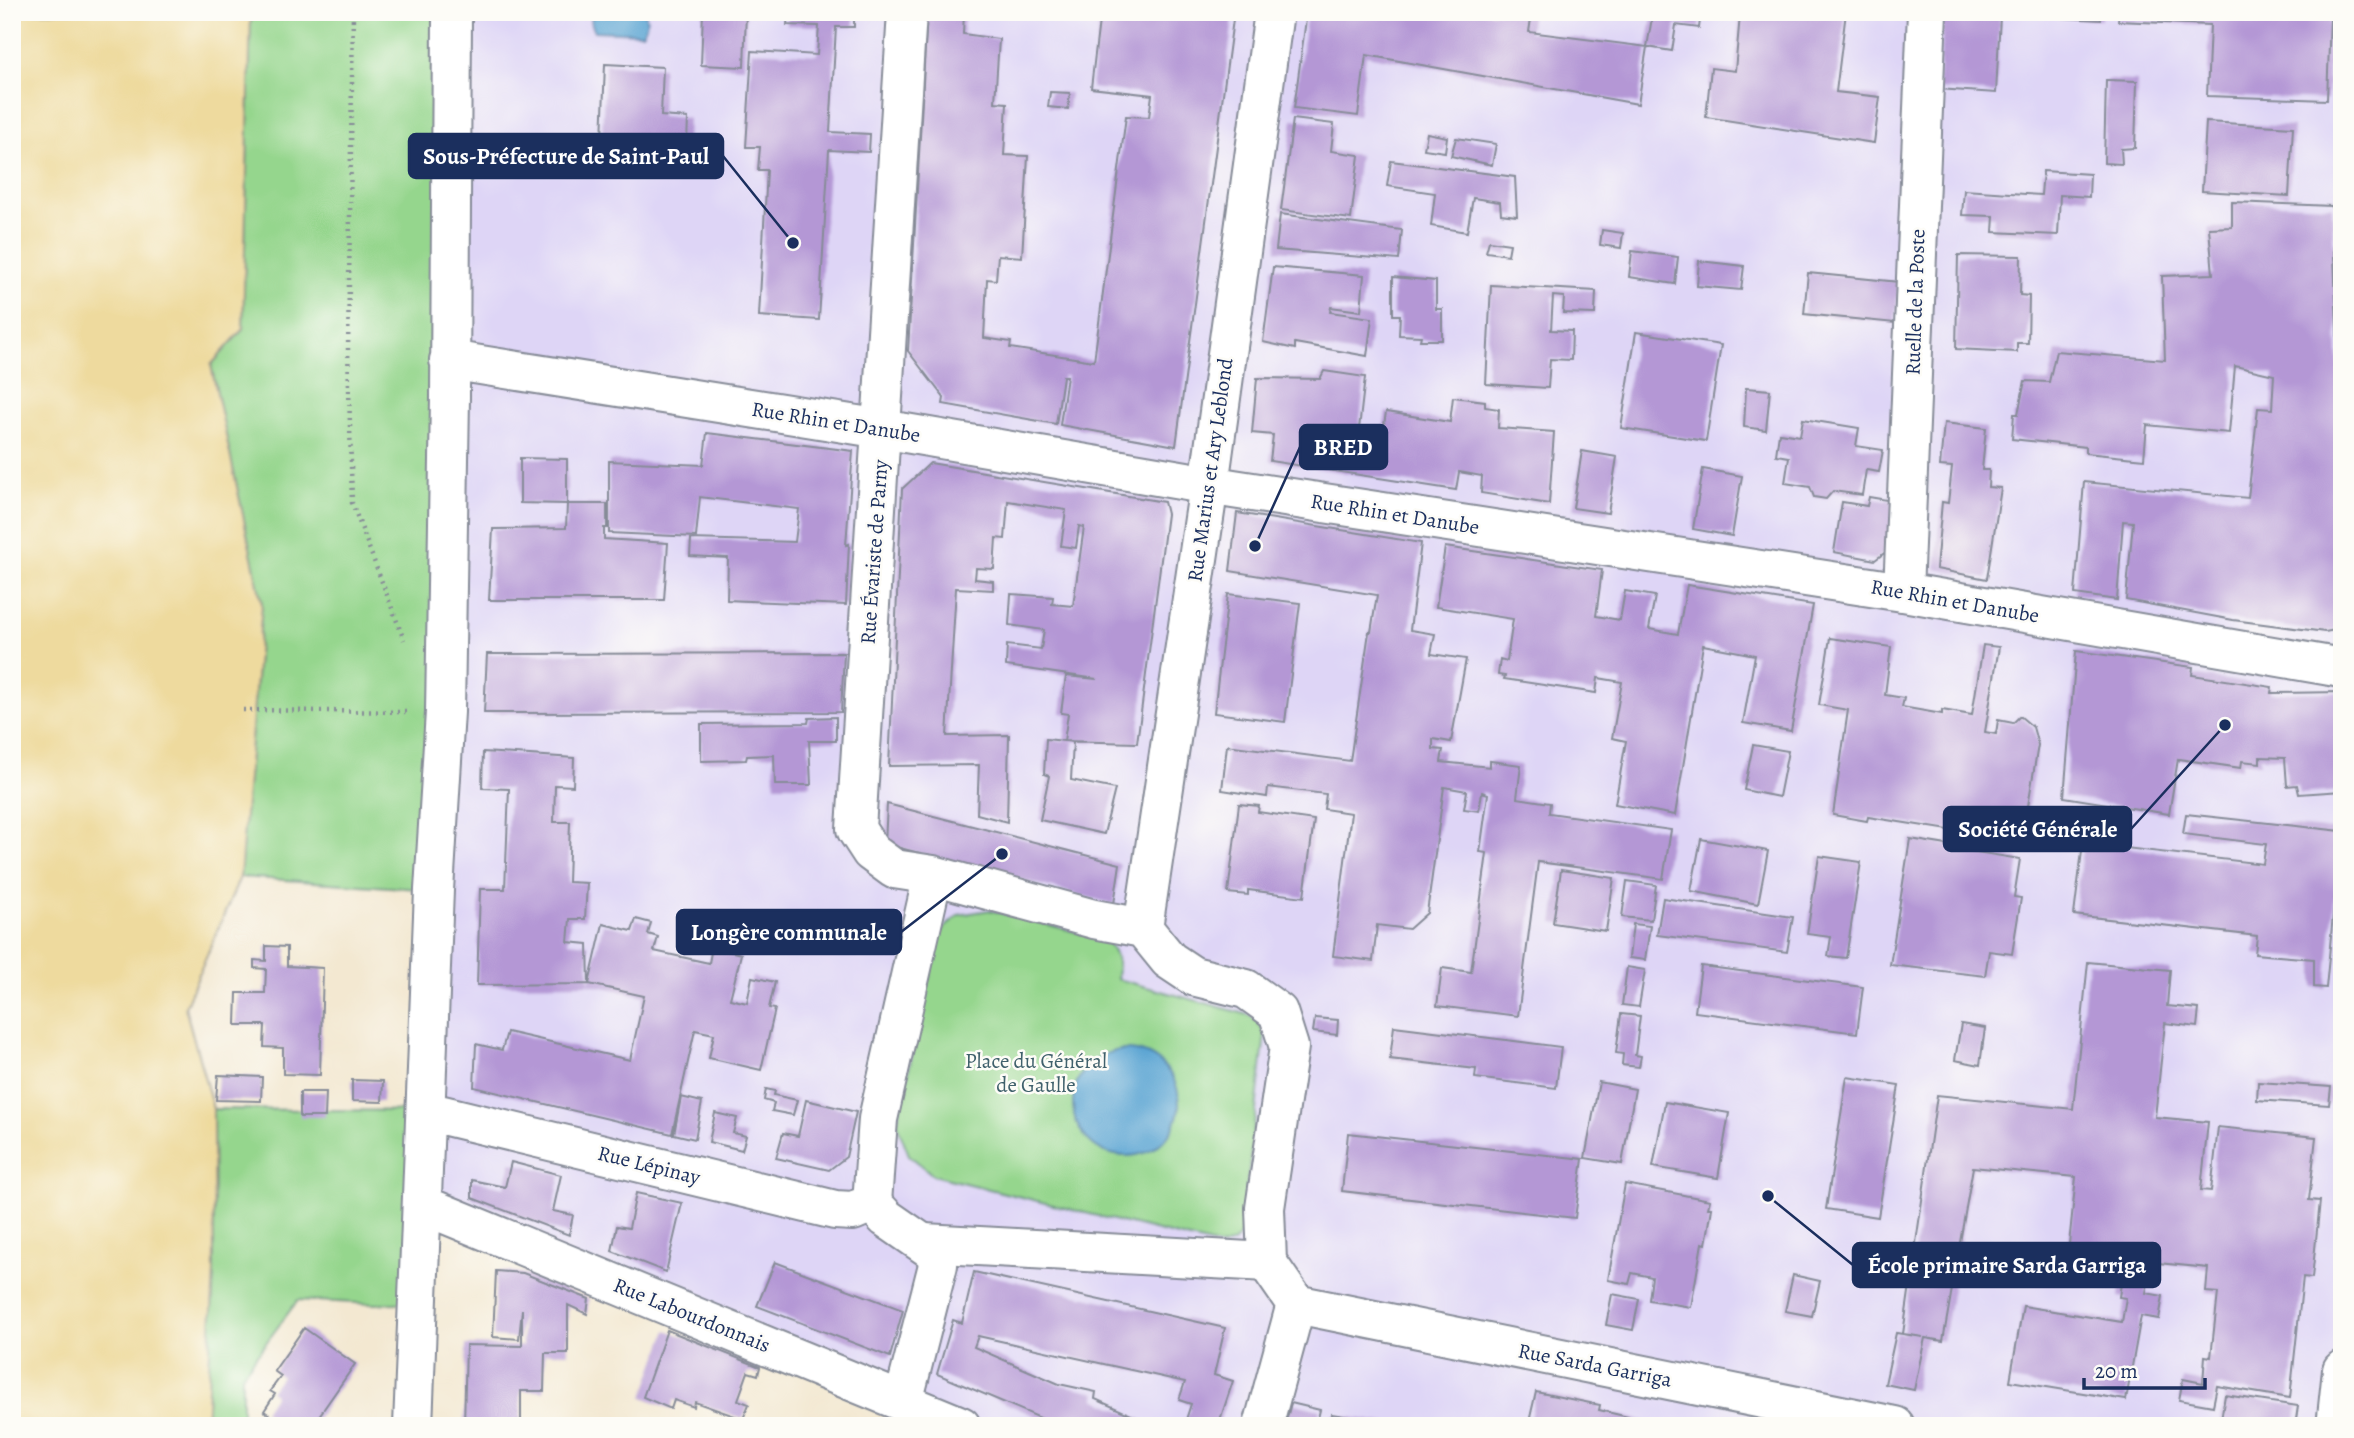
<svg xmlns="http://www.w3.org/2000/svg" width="2354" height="1438" font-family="Alegreya,serif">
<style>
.built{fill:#ded5f6;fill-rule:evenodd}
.green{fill:#95d68d;stroke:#588276;stroke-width:2}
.sand{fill:#eeda9e;stroke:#84847e;stroke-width:2}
.water{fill:#5ba5d3;stroke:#3b6a98;stroke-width:2}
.building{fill:#b497d5}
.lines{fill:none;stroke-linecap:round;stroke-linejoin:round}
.street-casing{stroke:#878c98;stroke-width:42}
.secondary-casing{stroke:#878c98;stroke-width:42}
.path{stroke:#878c98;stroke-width:4.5;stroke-dasharray:2 5;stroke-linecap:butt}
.street{stroke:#fff;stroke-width:38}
.secondary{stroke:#fff;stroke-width:38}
.labels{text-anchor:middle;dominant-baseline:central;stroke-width:5;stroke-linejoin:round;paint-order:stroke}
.street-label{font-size:21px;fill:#1b2f5e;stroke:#fdfcf7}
.park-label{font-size:21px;fill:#40616c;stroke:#fdfcf7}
.leader{fill:none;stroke:#1b2f5e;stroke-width:2.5}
.callout-dot{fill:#1b2f5e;stroke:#fdfcf7;stroke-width:2.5}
.callout{fill:#1b2f5e;stroke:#1b2f5e;stroke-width:2.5}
.callout-label{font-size:23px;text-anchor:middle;font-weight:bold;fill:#fff}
</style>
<rect width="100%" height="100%" fill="#fdfcf7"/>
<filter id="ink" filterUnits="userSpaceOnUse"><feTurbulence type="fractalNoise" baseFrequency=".0143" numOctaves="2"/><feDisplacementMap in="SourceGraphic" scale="14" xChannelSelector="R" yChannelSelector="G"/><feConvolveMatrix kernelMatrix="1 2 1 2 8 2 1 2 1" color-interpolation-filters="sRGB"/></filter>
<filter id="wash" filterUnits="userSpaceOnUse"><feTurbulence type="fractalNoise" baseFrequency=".00686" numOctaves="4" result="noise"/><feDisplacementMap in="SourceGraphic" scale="28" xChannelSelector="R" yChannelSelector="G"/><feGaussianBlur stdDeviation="1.57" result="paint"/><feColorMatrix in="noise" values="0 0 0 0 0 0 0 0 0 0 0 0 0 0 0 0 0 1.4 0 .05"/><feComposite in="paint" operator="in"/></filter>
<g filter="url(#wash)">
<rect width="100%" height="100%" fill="#f3e8d1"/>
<path class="built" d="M387,12H2342V1426H961L423,1205L426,1111ZM939,933L1119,961L1116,979L909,1155L897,1124Z"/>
<path class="green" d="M251,12H452L434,890L240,877L262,604L211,365L243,329Z
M989,910L1104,939C1117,952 1119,961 1117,979L1249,1015L1259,1023L1265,1035L1241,1234L1233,1243L1222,1247L933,1175L909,1155L897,1124L939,933L959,915Z
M213,1109L426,1111L419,1302L375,1304L298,1300L242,1375V1426H206L214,1271Z"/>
<path class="sand" d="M12,12H251L243,329L211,365L262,604L240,877L185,1007L213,1109L214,1271L206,1426H12Z"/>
<path class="water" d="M592,12H645C648,20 647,27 642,33L594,31L591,22Z
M1073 1103a53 53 0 1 1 106 0a53 53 0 1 1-106 0Z"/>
<g id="blocks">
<path class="building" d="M703,12H746L744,67L701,65Z
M788,12H854V27H836L830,132L870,134L869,152L829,150L819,320L759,316L767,170H758L760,147H746L752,51L817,55L819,26L787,25Z
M927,12H964L963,34L999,39L995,102L1007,103L1004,155L1028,156L1022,257L998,255L996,280L987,279L984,338L1011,342L1010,348L1094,361L1126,116L1149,117L1152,95L1091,88L1100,12H1234L1176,446L1060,425L1067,376H1063L1056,424L943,404L944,398L908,351Z
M1307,12H1532L1529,32L1647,47L1653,12H1701L1699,28L1676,25L1672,51L1647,47L1638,104L1366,55L1358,116L1294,108Z
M1761,12H1846L1836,92L1880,97L1874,143L1706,117L1711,68L1735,71L1740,15L1761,18Z
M2001,12H2101V20L2001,15Z
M2119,12H2217L2330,17L2327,100L2207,96L2210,25L2118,21Z
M1944,13L2000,16L1996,93L1938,89Z
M605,64L663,67L661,116L688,118L687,143L660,142L659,167L601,165Z
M2106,80L2137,81L2135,148L2121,149L2122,164L2104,163Z
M1050,92L1070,93L1068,109L1048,107Z
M1293,119L1334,124L1331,151L1359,155L1351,219L1281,210Z
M2206,122L2293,127L2289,196L2202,191Z
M1427,133L1447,137L1445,152L1424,149Z
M1456,138L1496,144L1492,165L1451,156Z
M1391,161L1515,177L1517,216L1501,214L1500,202L1473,198L1467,232L1431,226L1435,193L1387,186Z
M2043,171L2090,174L2089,197L2060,195L2058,235L1993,232L1994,216L1962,215L1964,190L2041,195Z
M2232,202L2332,206L2339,378L2336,441L2342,554L2340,629L2325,632L2233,620L2126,600L2133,522L2123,521L2117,600L2075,594L2084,482L2248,498L2258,408L2272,409L2274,375L2235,366L2229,433L2147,425L2144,459L2086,453V447L2012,439L2014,414H2018L2025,381L2049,382L2056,351L2165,360L2162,276L2213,274L2209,228L2232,227Z
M1280,214L1402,230L1399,260L1276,250Z
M1602,230L1623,233L1621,248L1600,245Z
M1489,241L1510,244L1508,255L1486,252Z
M1632,251L1678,257L1675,284L1629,277Z
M1958,255L2021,256L2020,295L2029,296L2028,343H2017V352L1956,349Z
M1699,261L1744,266L1741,290L1697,286Z
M1273,267L1364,275L1361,311L1331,307L1330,312L1372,318L1367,356L1295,343V349L1263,342Z
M1808,273L1899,282L1895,323L1804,314Z
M1393,277L1436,281V309H1442V340H1420L1421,336L1399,335L1400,315H1393Z
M1491,285L1596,291L1595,314L1563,313L1564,297L1553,296L1551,330L1572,331L1571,360L1550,359L1548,388L1486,384Z
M1636,332L1721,345L1706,441L1621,428Z
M1324,371L1365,377L1359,429L1383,432L1386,412L1450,422L1453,397L1485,401V407L1499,409L1498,428L1554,432L1549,504L1481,493L1482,476L1459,472L1456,490L1270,461L1273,435L1252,433L1257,378L1320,379Z
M1746,388L1770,390L1766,430L1744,427Z
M1803,419L1859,428L1856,446L1883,450L1879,472L1866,470L1862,495L1833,491L1826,499L1814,497L1810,487L1785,483L1789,457L1776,455L1779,433L1800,436Z
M1944,423L1986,428L1982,470H1989L1988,487L2001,488L1987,579L1936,569L1942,502L1948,503L1952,467L1940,466Z
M707,433L853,451L846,545L849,544L846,605L727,600L728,558L690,556L691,539L795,542L799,509L700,497L696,537L609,533V461L703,465Z
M1582,451L1617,457L1608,513L1573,508Z
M520,458L567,459V504H607V528H604V539L668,543L664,600H489L493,529L566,528L567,504L520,503Z
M930,463L1164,502L1167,514L1137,743L1064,741L1068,714L1061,713L1066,676L1097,679L1006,666L1007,645L1041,649L1044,630L1009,625L1011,594L1053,597L1052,604L1073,606L1084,527L1079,526L1076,548L1061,546L1066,510L1008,501L1005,539L996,538L994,569L976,568L975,579L993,581V590L956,588L947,736L1009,735L1007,822L977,814L979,765L889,766L902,489Z
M1703,469L1742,476L1732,536L1693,529Z
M1869,497L1893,501L1891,548L1875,560L1834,552L1842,502L1867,506Z
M1237,513L1421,543L1410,630L1435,634L1431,654L1466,659L1451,742L1433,739V749L1443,750L1441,762L1490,767V761L1521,765L1517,798L1550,803L1549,813L1671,830L1663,879L1538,862L1518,1016L1437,1006L1442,968L1471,972L1487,853L1480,852L1488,794L1482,792L1479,811L1464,809L1467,791L1444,787L1427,913L1409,929L1377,925L1373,961L1333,956L1351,813L1324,809L1326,794L1268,787L1267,797L1222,790L1227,745L1350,761L1369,632H1371L1377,595L1230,571Z
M1445,547L1602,570L1596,616L1620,620L1625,591L1655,596L1649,629L1678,634L1687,585L1813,605L1791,731L1743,723L1755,655L1703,645L1675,815L1615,804L1626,741L1612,738L1622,682L1598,678L1596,693L1504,679L1505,676L1498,675L1500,659L1507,661L1513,619L1436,607Z
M1228,594L1300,603L1285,722L1214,713Z
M1830,638L1891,647L1885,695L1904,698L1902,707L1942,714V710L1972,715L1983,645L1999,647L1985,732L1996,734L1998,720L2013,723L2020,716L2033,727L2038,745L2026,818L1971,809L1964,850L2020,859L2014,897L2021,898L2012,954L1989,951L1985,976L1890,965L1910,839L1947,845L1949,830L1868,817L1867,821L1833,815L1848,710L1819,705Z
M2076,651L2193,667L2192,675L2272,687L2271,693L2342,692V791L2299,794L2297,785L2287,786L2285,758L2260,757V763L2242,761L2241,768L2178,759L2169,814L2064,797Z
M844,653L841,712L484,713L487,654Z
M836,717V741H809L811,785H775L774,755L747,756L746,760L701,761V724L808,723L809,718Z
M1046,739L1073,742L1071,780L1115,789L1104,834L1040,820L1049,776L1044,774Z
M1753,745L1788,751L1779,797L1744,790Z
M483,752L574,758L573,786L555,785L554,822H570L568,882L587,883L585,919H570L568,942L588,944L589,984L477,985L480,889H505L509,789L482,788Z
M887,804L1120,864L1114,904L885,844Z
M1239,804L1259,806L1258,812L1314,820L1304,897L1248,890V895L1228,893Z
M2186,814L2341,831L2326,988L2314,987V959L2255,954L2257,936L2074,915L2083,843L2263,864L2266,844L2183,834Z
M1701,839L1768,851L1758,904L1691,891Z
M1819,856L1861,862L1846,958L1828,956L1831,937L1807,934Z
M1561,870L1614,878L1606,931L1553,923Z
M1627,881L1656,885L1651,920L1622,917Z
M1663,898L1793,917L1787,952L1657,935Z
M636,919L651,923L648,934L658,937L654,951L709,963L712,947L741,954L730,999L747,1003L752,977L775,982L769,1008L775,1009L761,1070L709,1058L714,1034L695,1030L672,1134L474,1087L476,1044L502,1050L507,1032L630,1060L644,996L589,984L603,924L632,931Z
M1633,924L1650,926L1645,960L1629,958Z
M266,946L287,947V966L323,968L320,1075L283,1074V1048L264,1047L265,1025H236L237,993H265L266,969L254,968V960L266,961Z
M2088,962L2170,970L2167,1006L2199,1009L2197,1027L2165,1023L2155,1117L2208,1122L2201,1190L2211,1191L2218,1127L2316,1137L2309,1200L2320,1201L2312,1278L2303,1277L2290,1398L2217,1386L2213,1406L2179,1400L2183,1379L2203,1383L2205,1356L2211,1357L2218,1293L2206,1292L2208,1268L2068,1254L2076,1177L1973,1167L1943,1341L1925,1338L1914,1390L1885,1384L1896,1333L1923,1337L1903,1334L1937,1095L2073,1109Z
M1701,966L1863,987L1857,1033L1695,1012Z
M1627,967L1645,970L1639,1007L1622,1005Z
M1621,1014L1640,1016L1635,1055L1641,1056L1639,1067L1622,1065L1623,1054L1616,1053Z
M1315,1018L1338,1020L1337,1035L1313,1032Z
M1961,1024L1985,1028L1980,1065L1955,1060Z
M1394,1026L1561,1047L1556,1088L1475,1078L1476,1069L1390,1059Z
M218,1075L262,1077L261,1101L216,1100Z
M1847,1077L1899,1085L1878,1217L1826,1209Z
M352,1080L383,1081L382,1102L352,1101Z
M1599,1082L1635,1089L1622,1164L1585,1158Z
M2258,1082L2331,1087L2329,1105L2257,1100Z
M766,1089L775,1091L774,1095L797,1100L793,1115L772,1111L774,1103L764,1100Z
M300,1092H326L325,1117H300Z
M681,1097L702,1102L695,1139L674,1134Z
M806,1100L856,1112L846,1157L829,1170L776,1158L783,1133L798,1136Z
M1665,1102L1729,1113L1718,1178L1653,1167Z
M715,1113L737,1118L733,1133L746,1136L742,1150L709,1142Z
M1348,1133L1583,1159L1575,1218L1342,1191Z
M511,1162L561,1175L553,1211L573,1215L569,1235L472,1198V1180L505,1187Z
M1625,1184L1710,1200L1708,1208H1712L1706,1244L1702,1243L1691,1307L1649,1300L1652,1277L1632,1273L1629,1284L1608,1280Z
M636,1193L682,1203L666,1272L612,1251L617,1226L629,1228Z
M775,1262L903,1310L890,1357L757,1306Z
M496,1271L523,1273L589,1299L587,1314L568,1305V1353H545L544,1391H521V1426H464L466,1345L522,1346V1309L519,1339L493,1337Z
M974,1272L1225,1328L1214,1375L1233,1381L1218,1426H1184L1191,1404L1179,1400L1185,1382L978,1336L974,1347L1059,1384L1096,1392L1095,1399L1156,1426H1059L937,1374L953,1320L962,1323Z
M1793,1275L1820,1281L1812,1316L1785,1311Z
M2122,1277L2148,1282L2146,1293L2163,1296L2159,1319L2141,1316L2126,1400L2010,1381L2023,1306L2122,1322L2126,1298L2119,1297Z
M1612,1294L1639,1299L1633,1330L1606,1325Z
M304,1328L355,1364L312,1426H286L264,1411L275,1394L270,1391L281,1376L274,1371Z
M667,1330L760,1367L758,1375L748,1372L738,1400L749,1404L743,1419L695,1402L694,1407L674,1400L671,1409L643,1397Z
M1536,1392L1600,1405L1599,1410L1665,1426H1528Z
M2225,1395L2298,1406L2295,1426H2220Z
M1291,1403L1320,1410L1316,1426H1285Z
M1332,1414L1391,1424L1390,1426H1330Z"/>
</g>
</g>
<g filter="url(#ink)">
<use href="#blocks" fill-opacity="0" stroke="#878c98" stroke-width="2"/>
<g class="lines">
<defs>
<path id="street" d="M1903,592L1927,12
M924,1243L1267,1262
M1296,1304L1895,1426
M2336,1426L2342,1370"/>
<path id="secondary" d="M907,12L856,829L871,852L894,869L933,875L1094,919L1143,928L1169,960L1193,976L1246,989L1278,1012L1289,1047L1265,1208L1267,1262L1296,1304L1263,1426
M449,360L882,429L1233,489L1903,592L2342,668
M1143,928L1209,485L1274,12
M426,1111L835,1210L853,1211L872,1203
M423,1205L961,1426
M903,1402L938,1265L935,1252L886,1218L872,1203L878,1119L933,875
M413,1426L434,890L445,712L450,397L452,12"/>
</defs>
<use href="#street" class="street-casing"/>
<use href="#secondary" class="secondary-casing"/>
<path class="path" d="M353,12L348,349L352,503L404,640
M243,710L407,712"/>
<use href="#street" class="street"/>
<use href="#secondary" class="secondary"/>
</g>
</g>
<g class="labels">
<g class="street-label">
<text transform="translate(1915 302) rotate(-88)">Ruelle de la Poste</text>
<text transform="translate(836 422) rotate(9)">Rue Rhin et Danube</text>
<text transform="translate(1210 470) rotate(-82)">Rue Marius et Ary Leblond</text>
<text transform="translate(1395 514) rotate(9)">Rue Rhin et Danube</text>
<text transform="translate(874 552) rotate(-86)">Rue Évariste de Parny</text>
<text transform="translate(1955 601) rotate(10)">Rue Rhin et Danube</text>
<text transform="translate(649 1165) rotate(14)">Rue Lépinay</text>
<text transform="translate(692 1315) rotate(22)">Rue Labourdonnais</text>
<text transform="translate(1595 1365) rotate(11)">Rue Sarda Garriga</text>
</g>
<g class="park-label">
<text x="1036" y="1061">Place du Général<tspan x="1036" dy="24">de Gaulle</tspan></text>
</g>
</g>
<path class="leader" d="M793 243L723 156M1255 546L1300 447M2225 725L2131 829M1002 854L901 932M1768 1196L1853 1265"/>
<g class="callout-dot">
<circle cx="793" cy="243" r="7"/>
<circle cx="1255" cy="546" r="7"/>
<circle cx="2225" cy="725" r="7"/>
<circle cx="1002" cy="854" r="7"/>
<circle cx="1768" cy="1196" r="7"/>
</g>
<g class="callout">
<rect x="409" y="134" width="314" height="44" rx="7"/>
<rect x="1300" y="425" width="87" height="44" rx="7"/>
<rect x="1944" y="807" width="187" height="44" rx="7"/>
<rect x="677" y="910" width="224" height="44" rx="7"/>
<rect x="1853" y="1243" width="307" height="44" rx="7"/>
</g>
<g class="callout-label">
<text x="566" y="164">Sous-Préfecture de Saint-Paul</text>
<text x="1343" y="455">BRED</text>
<text x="2038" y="837">Société Générale</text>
<text x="789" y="940">Longère communale</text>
<text x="2007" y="1273">École primaire Sarda Garriga</text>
</g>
<rect width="2354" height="1438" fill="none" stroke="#fdfcf7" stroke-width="42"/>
<path d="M2084 1378v10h121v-10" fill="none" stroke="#1b2f5e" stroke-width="3.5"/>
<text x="2095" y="1378" font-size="21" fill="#1b2f5e" stroke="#fdfcf7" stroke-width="5" paint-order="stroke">20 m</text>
</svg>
